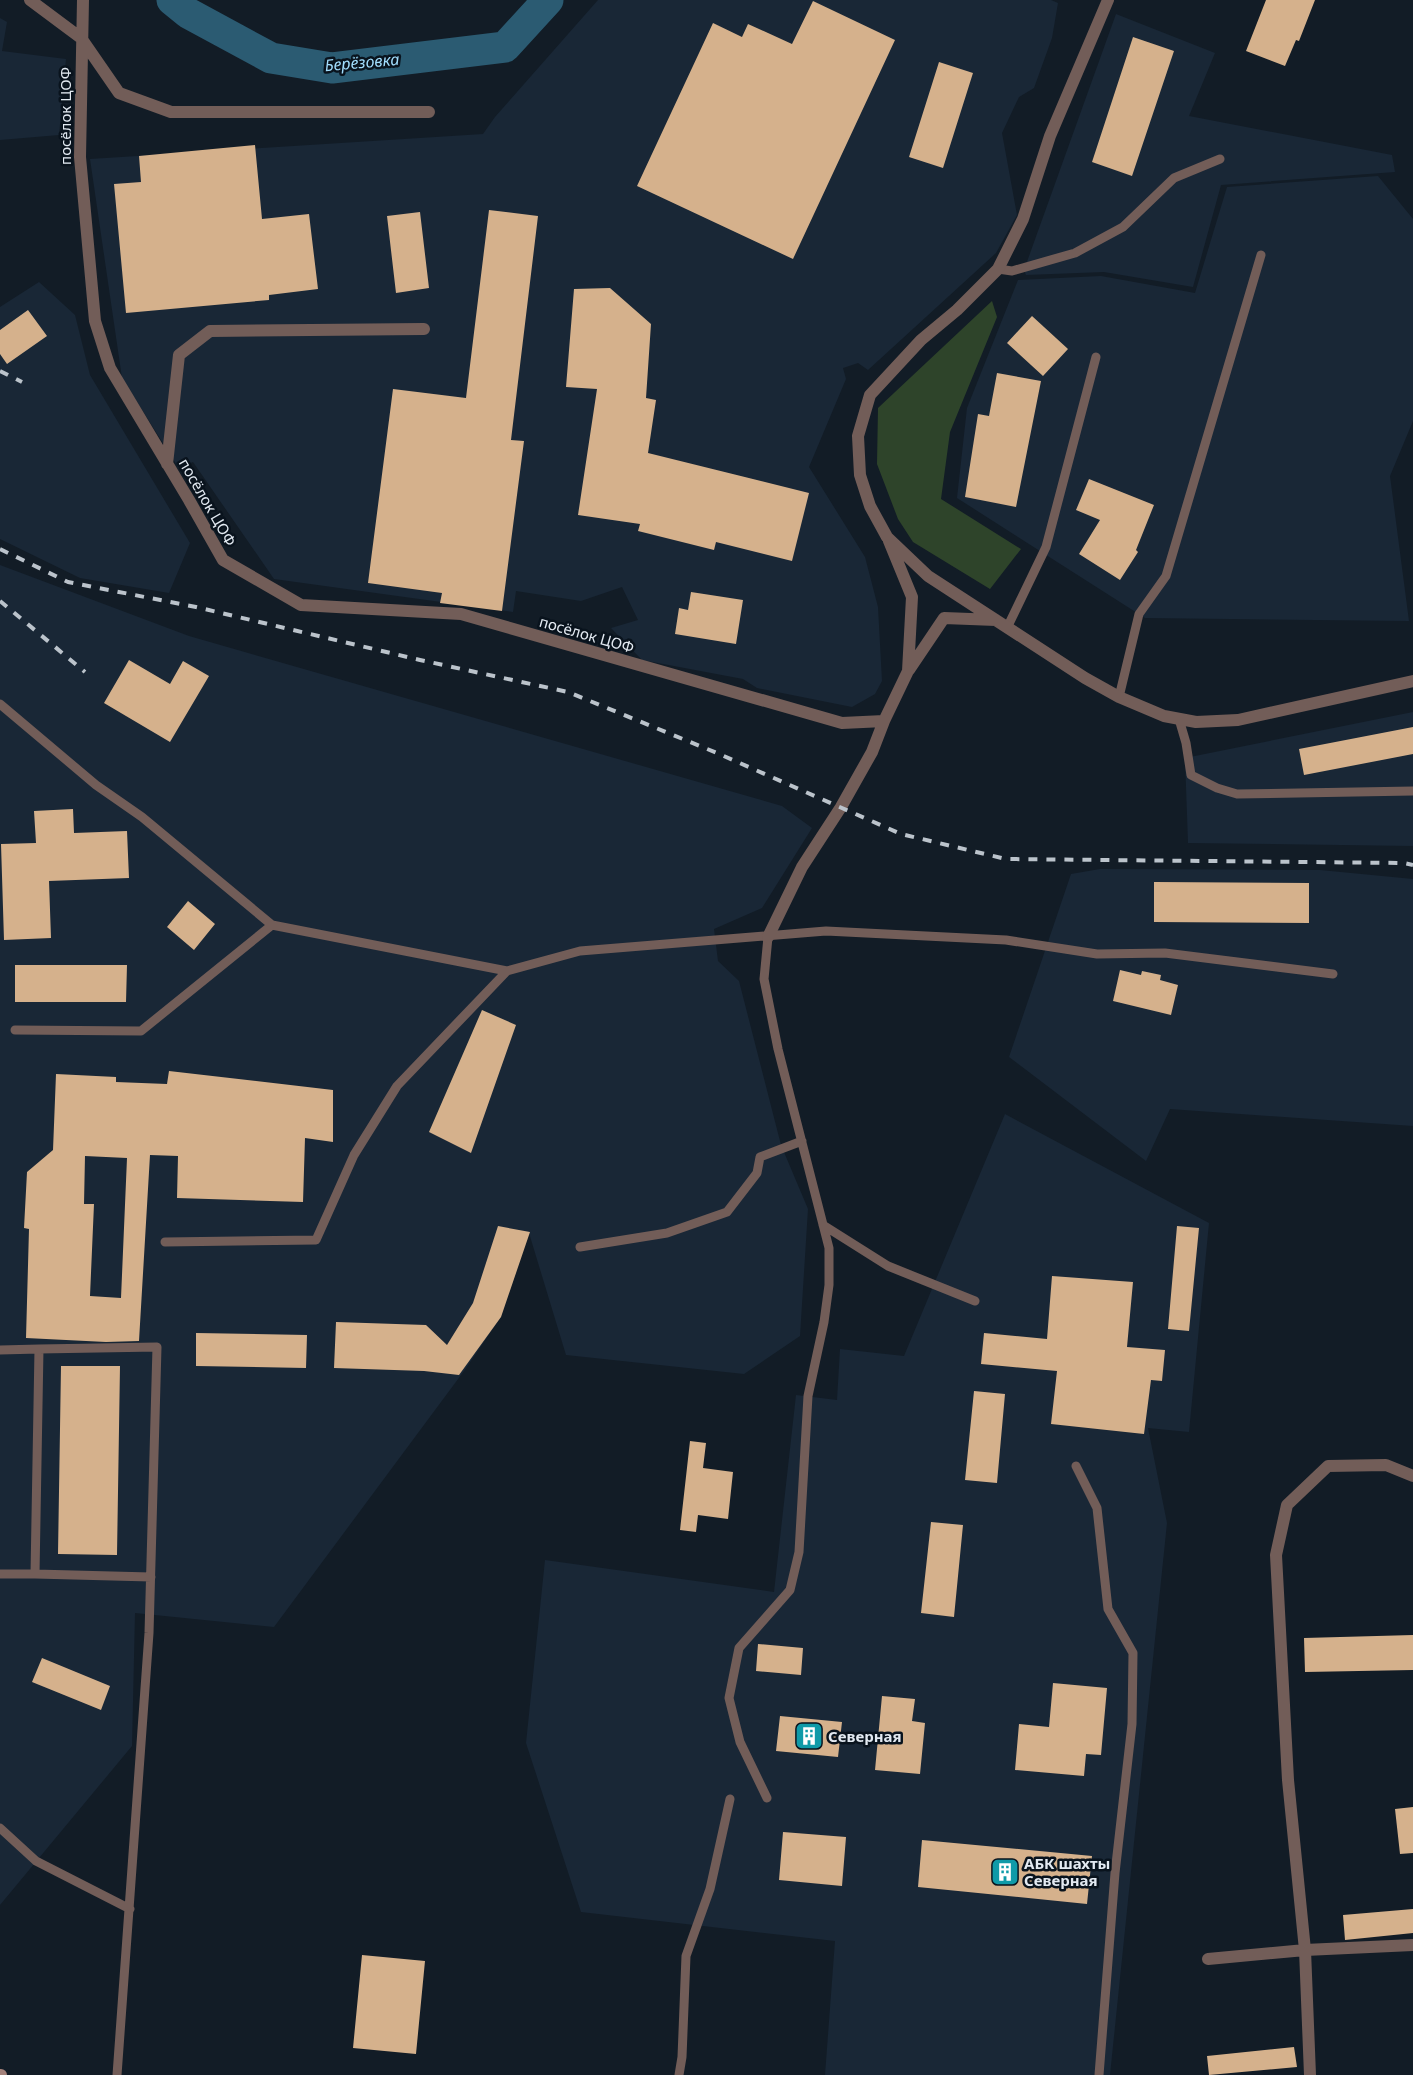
<svg xmlns="http://www.w3.org/2000/svg" width="1413" height="2075" font-family="'Noto Sans',sans-serif">
<style>
.built{fill:#192736}
.green{fill:#2e442a}
.lines{fill:none;stroke-linecap:round;stroke-linejoin:round}
.river{stroke:#2b5b72;stroke-width:31}
.building{fill:#d5b18c;fill-rule:evenodd}
.lane{stroke:#725d58;stroke-width:9}
.street{stroke:#725d58;stroke-width:12}
.secondary{stroke:#a4827b;stroke-width:12}
.rail{stroke:#bbc3cb;stroke-width:4;stroke-dasharray:9 9;stroke-linecap:butt}
.labels{text-anchor:middle;dominant-baseline:central;stroke-width:5;stroke-linejoin:round;paint-order:stroke}
.street-label{font-size:15px;fill:#e3eaf2;stroke:#09131d}
.poi-label{font-size:15px;font-weight:bold;fill:#e3eaf2;stroke:#09131d;text-anchor:start}
.water-label{font-size:16px;font-style:italic;fill:#a2defe;stroke:#09131d}
</style>
<rect width="100%" height="100%" fill="#121c26"/>
<path class="built" d="M598,0H1051L1058,3L1052,38L1034,88L1019,97L1002,133L1017,215L996,253L868,370L858,363L843,368L846,379L809,467L865,557L878,607L882,681L875,694L852,707L757,688L743,679L642,660L611,628L638,620L622,587L581,601L516,591L513,612L274,579L193,462L178,467L122,378L90,159L483,134L495,117Z
M1116,14L1215,53L1189,116L1392,155L1395,172L1221,185L1193,287L1104,272L1026,275L1024,270Z
M0,18L7,22L2,51L66,59L59,135L0,140Z
M1378,176L1413,219V421L1390,476L1409,621L1145,618L957,498L967,408L1018,280L1101,276L1195,293L1227,187Z
M39,282L75,315L90,375L190,543L169,593L80,578L0,539V307Z
M0,565L189,636L782,806L812,828L762,908L714,929L718,961L739,981L781,1145L808,1209L800,1336L744,1374L566,1355L529,1233L501,1317L464,1371L274,1627L135,1613L132,1746L0,1905Z
M1413,712V846L1188,843L1185,758Z
M1100,869L1320,870L1413,879V1126L1170,1109L1146,1161L1009,1057L1071,874Z
M1005,1114L1209,1223L1189,1432L1148,1428L1167,1523L1110,2075H825L835,1941L581,1912L526,1743L545,1560L774,1592L796,1395L837,1400L840,1349L904,1356Z"/>
<path class="green" d="M992,301L997,317L950,432L941,499L1021,549L990,589L913,542L898,519L877,464L878,408Z"/>
<g class="lines">
<path class="river" d="M172,0L188,13L271,58L332,68L505,47L548,0"/>
</g>
<path class="building" d="M1266,0H1315L1299,41L1296,40L1285,66L1246,51Z
M813,1L895,40L793,259L637,186L713,23L742,37L748,24L792,44Z
M1133,37L1174,51L1132,176L1092,162Z
M939,62L973,73L943,168L909,157Z
M255,145L262,219L309,214L318,289L269,295V300L126,313L114,184L141,182L139,156Z
M489,210L538,216L511,440L524,441L502,611L440,603L442,593L368,583L393,389L466,398Z
M420,212L429,288L396,293L387,216Z
M610,288L651,324L646,398L656,400L648,453L809,493L792,561L716,542L714,550L638,531L640,524L578,515L597,389L566,387L574,289Z
M28,310L47,336L7,364L0,354V330Z
M1032,316L1068,349L1043,376L1007,343Z
M997,373L1041,381L1016,507L965,497L978,414L989,416Z
M1089,479L1154,505L1136,550L1138,552L1120,580L1079,554L1100,520L1076,510Z
M691,592L743,600L736,644L675,634L679,608L688,610Z
M129,660L170,684L183,661L209,676L170,742L104,703Z
M1413,727V754L1304,775L1299,749Z
M73,809L74,833L127,831L129,878L49,881L51,938L4,940L1,844L36,843L34,811Z
M1154,882L1309,883V923L1154,922Z
M188,901L215,924L194,950L167,927Z
M15,965H127L126,1002H15Z
M1120,970L1141,975L1142,971L1161,975L1160,980L1178,985L1171,1015L1113,1001Z
M482,1010L516,1025L471,1153L429,1132Z
M169,1071L333,1090V1142L305,1138L303,1202L177,1198L178,1156L150,1155L139,1341L106,1342L26,1338L29,1229L24,1228L27,1172L53,1150L56,1074L116,1077V1082L167,1084ZM85,1156L127,1158L121,1298L90,1296L94,1204H84Z
M498,1226L530,1232L501,1317L459,1375L424,1371L334,1368L336,1322L426,1325L447,1345L473,1303Z
M1177,1226L1199,1228L1189,1331L1168,1329Z
M1052,1276L1133,1282L1127,1347L1165,1350L1162,1381L1151,1380L1144,1434L1051,1424L1057,1371L981,1364L984,1333L1047,1339Z
M196,1333L307,1335L306,1368L196,1366Z
M61,1366H120L117,1555L58,1554Z
M974,1391L1005,1394L997,1483L965,1480Z
M690,1441L706,1443L703,1468L733,1472L728,1519L698,1515L696,1532L680,1530Z
M931,1522L963,1525L954,1617L921,1613Z
M1413,1635V1670L1305,1672L1304,1638Z
M758,1644L803,1648L801,1675L756,1671Z
M42,1658L110,1686L101,1710L32,1682Z
M1053,1683L1107,1688L1101,1755L1086,1754L1084,1776L1015,1770L1019,1724L1049,1727Z
M882,1696L915,1699L912,1721L925,1723L920,1774L875,1770Z
M780,1716L842,1722L838,1757L776,1751Z
M1413,1807V1853L1400,1854L1395,1809Z
M783,1832L846,1837L842,1886L779,1880Z
M922,1840L1092,1856L1087,1904L918,1887Z
M1413,1909V1933L1345,1940L1343,1915Z
M362,1955L425,1961L416,2054L353,2048Z
M1294,2047L1297,2067L1209,2075L1207,2056Z"/>
<g class="lines">
<path class="lane" d="M998,269L1012,271L1075,253L1123,227L1174,178L1220,159
M1007,628L1046,547L1096,357
M1119,697L1139,614L1166,576L1261,255
M0,704L96,785L142,817L272,925L507,971L580,951L826,931L1006,940L1097,954L1165,953L1333,974
M1179,719L1186,743L1191,775L1217,788L1237,794L1413,791
M15,1030L141,1031L272,925
M823,1225L888,1266L975,1301
M165,1242L316,1240L354,1155L397,1086L507,971
M580,1247L667,1233L727,1212L757,1173L760,1157L802,1141
M0,1350L39,1349
M1076,1466L1097,1508L1108,1609L1133,1653L1132,1724L1115,1873L1099,2075
M0,1574H35
M767,1798L740,1742L729,1698L739,1648L790,1590L799,1552L808,1396L824,1322L829,1285V1248L778,1049L764,979L768,937
M0,1828L36,1861L130,1909
M117,2075L149,1633L157,1347L39,1349L35,1574L151,1577
M679,2075L682,2057L686,1956L710,1889L730,1799"/>
<path class="street" d="M30,0L81,38L119,93L171,112H429
M83,0L80,157L95,321L110,368L189,500L223,560L301,605L461,614L842,723L884,721
M1108,0L1050,136L1023,219L998,269L957,310L921,340L870,395L858,436L860,475L870,506L887,537L928,576L1085,678L1119,697L1164,716L1196,722L1238,720L1413,681
M167,464L179,355L210,331L424,329
M909,670L944,618L996,620
M768,937L802,867L841,807L872,752L884,721L908,671L912,597L889,541
M1208,1959L1305,1950L1413,1945
M1310,2075L1305,1950L1288,1780L1276,1555L1287,1505L1328,1466L1386,1465L1413,1476"/>
<path class="secondary" d="M0,2075H1"/>
<path class="rail" d="M0,371L22,382
M0,549L68,582L196,607L420,660L568,692L717,753L901,834L1006,859L1404,863L1413,865
M0,601L85,672"/>
</g>
<defs>
<symbol id="building-square" viewBox="-11 -11 22 22"><rect x="-9" y="-9" width="18" height="18" rx="4" fill="#0f9aa8" stroke="#09131d"/><path d="M-4-6H4V6H1V3H-1V6H-4ZM-2.5-4.3h1.7v1.8h-1.7ZM.8-4.3h1.7v1.8H.8ZM-2.5-1h1.7V.8h-1.7ZM.8-1h1.7V.8H.8Z" fill="#fff"/></symbol>
</defs>
<g fill-rule="evenodd">
<use href="#building-square" x="793" y="1720" width="32" height="32"/>
<use href="#building-square" x="989" y="1856" width="32" height="32"/>
</g>
<g class="labels">
<g class="street-label">
<text transform="translate(65 116) rotate(-90)">посёлок ЦОФ</text>
<text transform="translate(208 502) rotate(60)">посёлок ЦОФ</text>
<text transform="translate(587 634) rotate(16)">посёлок ЦОФ</text>
</g>
<g class="poi-label">
<text x="828" y="1736">Северная</text>
<text x="1024" y="1863">АБК шахты<tspan x="1024" dy="17">Северная</tspan></text>
</g>
<g class="water-label">
<text transform="translate(362 62) rotate(-5)">Берёзовка</text>
</g>
</g>
</svg>
